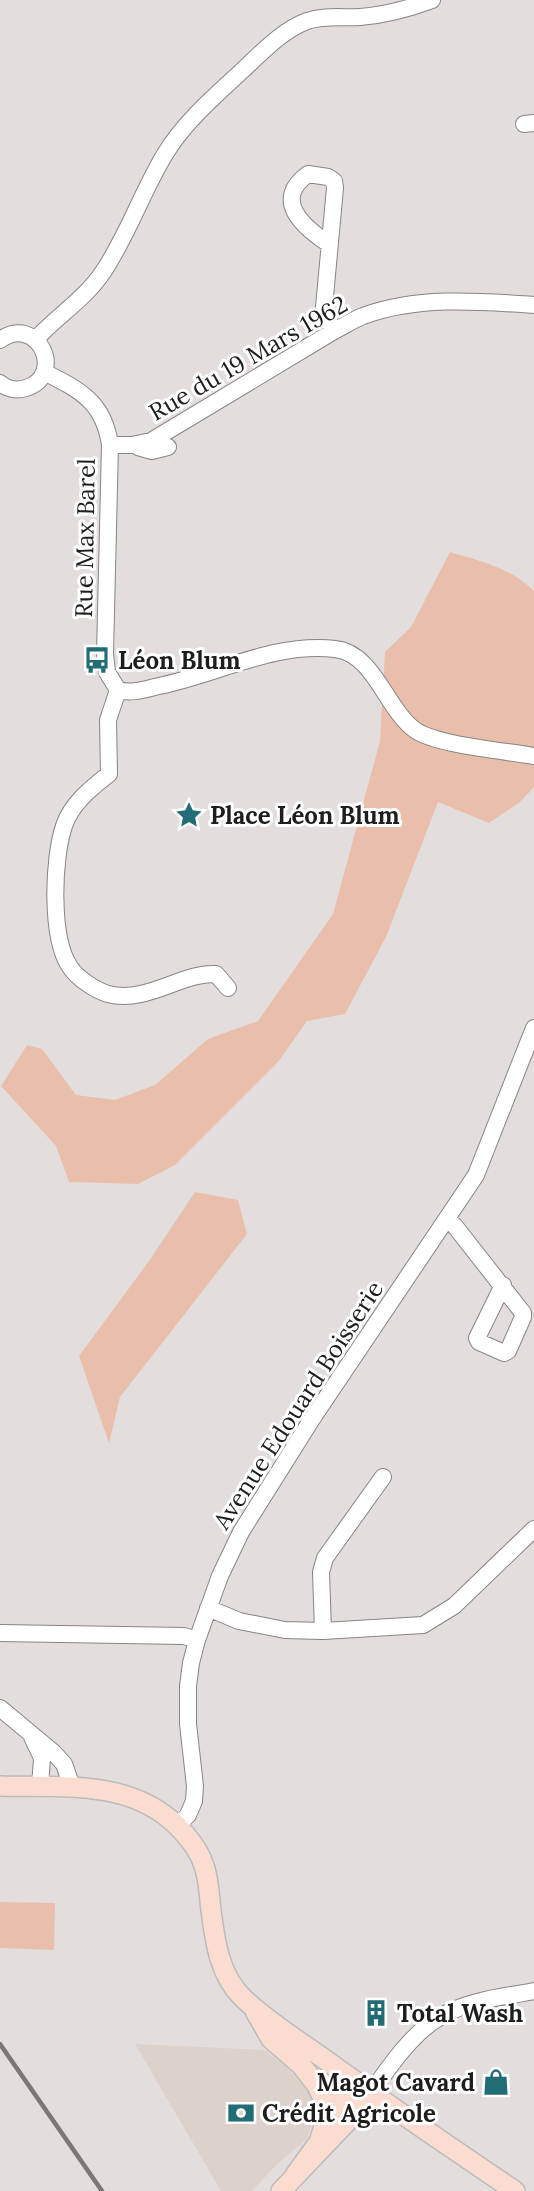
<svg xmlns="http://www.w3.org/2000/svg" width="534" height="2191" font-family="Lora,serif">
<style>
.built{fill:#ddd1cc}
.green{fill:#e9bfac}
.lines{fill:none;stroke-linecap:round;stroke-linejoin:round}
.minor-casing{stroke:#888482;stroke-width:18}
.major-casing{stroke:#bcbbbb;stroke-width:22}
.minor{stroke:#fff;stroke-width:16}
.major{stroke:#fadcd0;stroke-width:19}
.rail{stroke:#7a7776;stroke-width:4.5}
.labels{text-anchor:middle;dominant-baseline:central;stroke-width:6;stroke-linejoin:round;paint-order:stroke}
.street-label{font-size:24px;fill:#1e1d1c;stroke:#fff}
.poi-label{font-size:24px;font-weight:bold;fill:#1e1d1c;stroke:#fff;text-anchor:start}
</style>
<rect width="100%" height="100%" fill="#e3dedd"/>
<path class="built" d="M135,2044L265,2050L287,2067L308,2091L313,2104L314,2117L307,2139L278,2163L252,2191H221Z"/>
<path class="green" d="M450,552C480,561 511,568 534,591V787L520,802L489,823L438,802L386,937L345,1014L307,1021L278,1062L175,1165L138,1184L69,1182L56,1146L1,1086L27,1045L42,1049L76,1095L115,1100L155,1085L208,1039L258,1021L333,914L380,741L385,652L411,627Z
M195,1192L238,1200L247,1234L120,1397L109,1443L79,1356L149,1261Z
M0,1902L55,1903L54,1950L0,1948Z"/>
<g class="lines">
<defs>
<path id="minor" d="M524,124L534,123
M329,244C303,227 272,200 308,174L328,177L334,181L335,188L324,307L328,321L334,331
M0,340C37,313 67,375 26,388C17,391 7,389 0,383
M35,340C57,316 85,299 103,272C128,235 142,192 165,154C185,121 216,95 244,69C263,51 283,30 307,21C324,15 343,18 360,17C386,15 408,9 432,0
M44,372C80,390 104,402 110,445L105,654L107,672L118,690C132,694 145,689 159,686C218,674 274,642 335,649C374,653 386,709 415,730C436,745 506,751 534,756
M110,445H132L151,441L334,331C344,326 353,320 363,316C418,296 477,301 534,305
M138,447L152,451L168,447
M118,690L108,720L109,774C91,788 71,804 64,826C53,858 50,938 70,967C77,978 95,990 108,994C147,1004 182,972 216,974L228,988
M447,1219L454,1225L523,1313V1317L508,1351L504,1353L479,1342L477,1338L503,1285
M208,1608L239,1621L285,1630L323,1631L423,1625L454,1606L534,1529
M323,1631L321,1572L325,1558L383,1477
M0,1633L184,1636L197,1640
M0,1708L54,1753L64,1764L72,1787
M32,1737L42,1758L40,1787
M177,1826L188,1815L194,1801L195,1786L188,1724V1686L191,1663L197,1640L220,1576L241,1532L312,1419L476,1175L534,1028
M371,2093C389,2067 412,2033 440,2017C468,2000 503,1997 534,1991"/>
<path id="major" d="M0,1786C59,1788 124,1779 172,1821C185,1833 197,1846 203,1863C209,1877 209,1895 211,1910C215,1941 219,1975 243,1998C267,2021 296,2039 323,2058C386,2104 450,2147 515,2191
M256,2013L271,2039L301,2065L316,2084L322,2096L327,2117L319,2142L295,2175
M327,2117C340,2096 348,2091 371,2093
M281,2191L345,2124L371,2093"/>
</defs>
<use href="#minor" class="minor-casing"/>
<use href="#major" class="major-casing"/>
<use href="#minor" class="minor"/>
<use href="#major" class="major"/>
<path class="rail" d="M0,2044L102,2191"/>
</g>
<defs>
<symbol id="bus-bare" viewBox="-9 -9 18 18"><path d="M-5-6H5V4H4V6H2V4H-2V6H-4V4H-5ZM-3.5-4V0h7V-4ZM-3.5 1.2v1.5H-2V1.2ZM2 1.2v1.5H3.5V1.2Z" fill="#216c75" stroke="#fff" stroke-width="2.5" paint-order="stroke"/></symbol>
<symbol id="sight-bare" viewBox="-9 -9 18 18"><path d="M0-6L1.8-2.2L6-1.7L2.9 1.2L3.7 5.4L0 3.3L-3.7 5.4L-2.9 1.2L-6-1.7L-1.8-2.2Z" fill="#216c75" stroke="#fff" stroke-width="2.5" paint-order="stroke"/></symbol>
<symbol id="building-bare" viewBox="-9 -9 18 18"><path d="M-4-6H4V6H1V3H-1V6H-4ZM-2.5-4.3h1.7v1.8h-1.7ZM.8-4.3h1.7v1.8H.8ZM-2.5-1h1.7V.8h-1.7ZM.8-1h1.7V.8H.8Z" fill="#216c75" stroke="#fff" stroke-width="2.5" paint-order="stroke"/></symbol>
<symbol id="shop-bare" viewBox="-9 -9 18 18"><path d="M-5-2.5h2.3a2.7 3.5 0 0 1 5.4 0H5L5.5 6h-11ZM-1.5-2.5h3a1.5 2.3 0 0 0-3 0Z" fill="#216c75" stroke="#fff" stroke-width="2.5" paint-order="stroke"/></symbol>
<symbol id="bank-bare" viewBox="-9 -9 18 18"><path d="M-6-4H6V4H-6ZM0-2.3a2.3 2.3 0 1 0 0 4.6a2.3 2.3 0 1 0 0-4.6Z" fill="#216c75" stroke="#fff" stroke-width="2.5" paint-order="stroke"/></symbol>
</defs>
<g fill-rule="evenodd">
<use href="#bus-bare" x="78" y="641" width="38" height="38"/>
<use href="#sight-bare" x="170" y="796" width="38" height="38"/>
<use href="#building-bare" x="357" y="1994" width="38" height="38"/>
<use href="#shop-bare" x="477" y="2063" width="38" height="38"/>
<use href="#bank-bare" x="222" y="2094" width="38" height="38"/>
</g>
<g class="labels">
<g class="street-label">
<text transform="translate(248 358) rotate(-30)">Rue du 19 Mars 1962</text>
<text transform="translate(85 538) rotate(-89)">Rue Max Barel</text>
<text transform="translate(298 1405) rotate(-57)">Avenue Edouard Boisserie</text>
</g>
<g class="poi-label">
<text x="118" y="660">Léon Blum</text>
<text x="210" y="815">Place Léon Blum</text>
<text x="397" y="2013">Total Wash</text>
<text x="475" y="2082" text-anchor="end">Magot Cavard</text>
<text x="262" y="2113">Crédit Agricole</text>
</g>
</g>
</svg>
